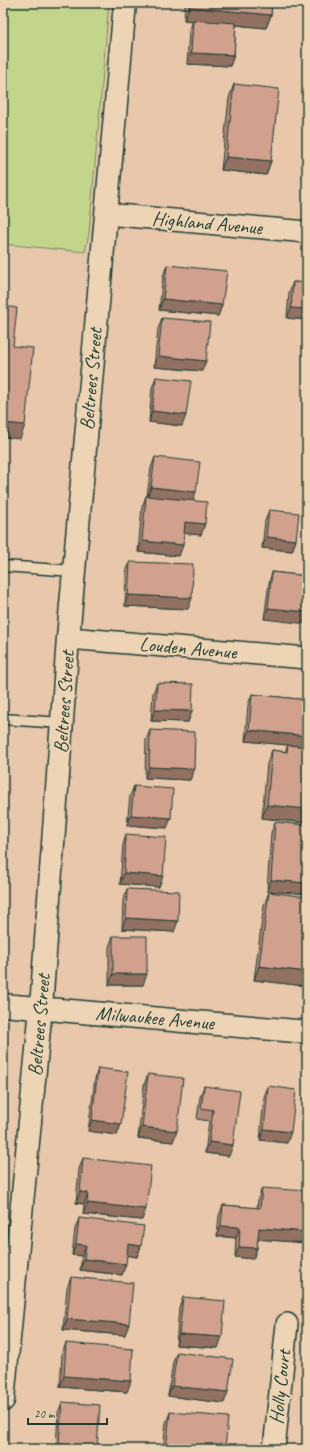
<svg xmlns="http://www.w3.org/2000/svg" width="310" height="1452" font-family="Caveat,sans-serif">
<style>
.green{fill:#c2d58b;stroke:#708960}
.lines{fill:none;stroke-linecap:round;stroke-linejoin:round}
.lane-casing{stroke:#1f3d34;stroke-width:13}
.street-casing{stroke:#1f3d34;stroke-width:24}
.secondary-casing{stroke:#1f3d34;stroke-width:25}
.lane{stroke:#ecd4b4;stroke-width:10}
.street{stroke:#ecd4b4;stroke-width:21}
.secondary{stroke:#ecd4b4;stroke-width:22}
.wall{fill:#b48a7a;stroke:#1f3d34}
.shaded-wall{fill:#927163;stroke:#1f3d34}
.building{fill:#d1a18e;stroke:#1f3d34}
.labels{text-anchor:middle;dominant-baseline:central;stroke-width:4;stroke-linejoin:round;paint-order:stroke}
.street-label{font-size:20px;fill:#1f3d34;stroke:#ecd4b4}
</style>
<rect width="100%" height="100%" fill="#e8c7ab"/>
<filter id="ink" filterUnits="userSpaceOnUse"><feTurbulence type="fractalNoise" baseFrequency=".025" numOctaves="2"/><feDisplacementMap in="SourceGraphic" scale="8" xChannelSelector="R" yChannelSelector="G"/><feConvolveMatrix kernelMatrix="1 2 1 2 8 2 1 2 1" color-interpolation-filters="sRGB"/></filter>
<g filter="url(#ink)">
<path class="green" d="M3,3H109L89,234L85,252L3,244Z"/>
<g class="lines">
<defs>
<path id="lane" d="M3,566L74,571
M3,719L62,723"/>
<path id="street" d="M106,214L307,232
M68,638L307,658
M274,1449L287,1324"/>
<path id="secondary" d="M3,1005L307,1032
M3,1400L41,1008L68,638L125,3"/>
</defs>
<use href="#lane" class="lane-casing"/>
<use href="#street" class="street-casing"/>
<use href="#secondary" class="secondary-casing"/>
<use href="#lane" class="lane"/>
<use href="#street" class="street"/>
<use href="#secondary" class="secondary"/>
</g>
<path class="wall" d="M185,3H272L271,15L266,28L236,25L234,55L230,66L187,64L189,31L193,21L184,20Z
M234,84L271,161L266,175L221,170L229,98Z
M167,265L222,305L218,316L159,310L163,276Z
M293,282L307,283V320L287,318L289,292Z
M162,318L202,371L154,367L158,329Z
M156,377L182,426L149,422L152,388Z
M155,457L193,501L201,535L184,533L179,556L138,552L142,507L146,496H147L151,468Z
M269,510L296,540L292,551L262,548L265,521Z
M307,546V574H304Z
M130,562L188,609L125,606L126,572Z
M272,572L307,576L264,619L269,583Z
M157,683L192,711L188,722L151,721L153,693Z
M252,694L307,700V823L262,818L267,764L272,750L285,752L288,745H289L245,741L248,705Z
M150,730L194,769L190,780L145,778L146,740Z
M134,786L167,828L127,825L130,796Z
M275,822L307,825L267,891L271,833Z
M126,834L159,887L120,884L123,845Z
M127,889L174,932L122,929L123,900Z
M269,892L305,986L254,980L264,905Z
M113,936L143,985H109V947Z
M98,1068L121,1124L117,1135L88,1131L95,1079Z
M148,1074L173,1142L138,1138L144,1085Z
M204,1086L229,1156L205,1153L209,1121L197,1119L200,1097Z
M268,1086L287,1143L260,1140L264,1097Z
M83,1158L142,1220L83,1214L84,1204L76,1203L79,1169Z
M262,1188L307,1243L258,1239L257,1248L253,1259L235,1257L236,1238L217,1236L219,1216L223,1205L257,1208L258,1199Z
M79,1218L141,1246L137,1257L127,1255L122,1275L80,1270L82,1256L72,1255L75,1229Z
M71,1277L125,1335L63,1330L67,1288Z
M183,1297L218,1348L176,1345L179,1308Z
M66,1343L127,1392L60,1387L62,1354Z
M177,1352L224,1403L168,1396L173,1362Z
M62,1402L96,1449H56L58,1413Z
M170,1412L225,1449H163L166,1423Z"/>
<path class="shaded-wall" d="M189,7L271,15L266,28L184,20Z
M191,53L234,55L230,66L187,64Z
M226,157L271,161L266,175L221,170Z
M163,299L222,305L218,316L159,310Z
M291,308L307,309V320L287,318Z
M158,356L206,361L202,371L154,367Z
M152,411L186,415L182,426L149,422Z
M3,423L25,425L20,439L3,437Z
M151,487L196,492L192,503L147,498Z
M185,522L205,524L201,535L181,533Z
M266,537L296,540L292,551L262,548Z
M142,541L183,545L179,556L138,552Z
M307,564V574H304Z
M128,595L192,598L188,609L125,606Z
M268,608L307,612V624L264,619Z
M155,710L192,711L188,722L151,721Z
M249,730L307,736V747L245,741Z
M149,767L194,769L190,780L145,778Z
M267,805L307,809V823L262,818Z
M131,815L171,818L167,828L127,825Z
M124,873L163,876L159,887L120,884Z
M271,880L307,883V894L267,891Z
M126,918L178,921L174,932L122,929Z
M259,966L307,972V980L305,986L254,980Z
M113,974H147L143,985H109Z
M92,1120L121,1124L117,1135L88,1131Z
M142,1127L177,1131L173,1142L138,1138Z
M264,1129L291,1132L287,1143L260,1140Z
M209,1142L233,1145L229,1156L205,1153Z
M80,1192L88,1193L84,1204L76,1203Z
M87,1203L146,1209L142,1220L83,1214Z
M221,1226L240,1227L236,1238L217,1236Z
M259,1228L307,1232V1243L255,1239Z
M76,1244L86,1245L82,1256L72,1255Z
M128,1244L141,1246L137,1257L124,1255Z
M239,1247L257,1248L253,1259L235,1257Z
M84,1259L126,1264L122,1275L80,1270Z
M67,1319L129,1324L125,1335L63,1330Z
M179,1334L222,1337L218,1348L176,1345Z
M64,1376L131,1381L127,1392L60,1387Z
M172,1386L228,1392L224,1403L168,1396Z
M59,1444L97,1447L96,1449H57Z"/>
<path class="building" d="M189,3H272L271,15L189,7Z
M193,20L236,23L234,55L191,53Z
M234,84L279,89L271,161L226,157Z
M167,265L227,271L222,305L163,299Z
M293,282L307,283V309L291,308Z
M3,306L17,308L13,346L33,348L25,425L3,423Z
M162,318L210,322L206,361L158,356Z
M156,377L191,381L186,415L152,411Z
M155,457L200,462L196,492L151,487Z
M146,496L207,502L205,524L185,522L183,545L142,541Z
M269,510L299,513L296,540L266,537Z
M130,562L193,564L192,598L128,595Z
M272,572L307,576V612L268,608Z
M157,683L193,684L192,711L155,710Z
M252,694L307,700V736L249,730Z
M150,730L195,732L194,769L149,767Z
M288,745L307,747V809L267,805L272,750L287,752Z
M134,786L173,789L171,818L131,815Z
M275,822L307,825V883L271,880Z
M126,834L166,837L163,876L124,873Z
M127,889L179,891L178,921L126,918Z
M269,892L307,897V972L259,966Z
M113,936H147V974H113Z
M98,1068L128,1072L121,1124L92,1120Z
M148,1074L183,1078L177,1131L142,1127Z
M204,1086L240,1091L233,1145L209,1142L213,1110L201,1108Z
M268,1086L296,1090L291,1132L264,1129Z
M83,1158L151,1166L146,1209L87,1203L88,1193L80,1192Z
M262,1188L307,1191V1232L259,1228L257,1248L239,1247L240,1227L221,1226L223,1205L260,1208Z
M79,1218L144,1226L141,1246L128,1244L126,1264L84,1259L86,1245L76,1244Z
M71,1277L133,1283L129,1324L67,1319Z
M183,1297L225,1301L222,1337L179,1334Z
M66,1343L133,1349L131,1381L64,1376Z
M177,1352L233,1359L228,1392L172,1386Z
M62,1402L100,1405L97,1447L59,1444Z
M170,1412L228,1417L225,1449H166Z"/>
</g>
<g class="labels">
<g class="street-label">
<text transform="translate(207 223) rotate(5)">Highland Avenue</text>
<text transform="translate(91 379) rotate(-85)">Beltrees Street</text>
<text transform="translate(188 648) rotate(5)">Louden Avenue</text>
<text transform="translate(64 702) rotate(-86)">Beltrees Street</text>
<text transform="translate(155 1018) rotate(5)">Milwaukee Avenue</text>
<text transform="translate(39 1025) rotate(-85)">Beltrees Street</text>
<text transform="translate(280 1387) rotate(-84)">Holly Court</text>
</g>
</g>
<rect width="310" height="1452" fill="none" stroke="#ecd4b4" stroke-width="16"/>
<rect x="8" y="8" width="294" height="1436" fill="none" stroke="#1f3d34" stroke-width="1.5" filter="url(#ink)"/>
<path d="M28 1418v6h79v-6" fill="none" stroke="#1f3d34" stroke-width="2"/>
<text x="34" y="1418" font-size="12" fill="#1f3d34" stroke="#ecd4b4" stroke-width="3" paint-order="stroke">20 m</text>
</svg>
